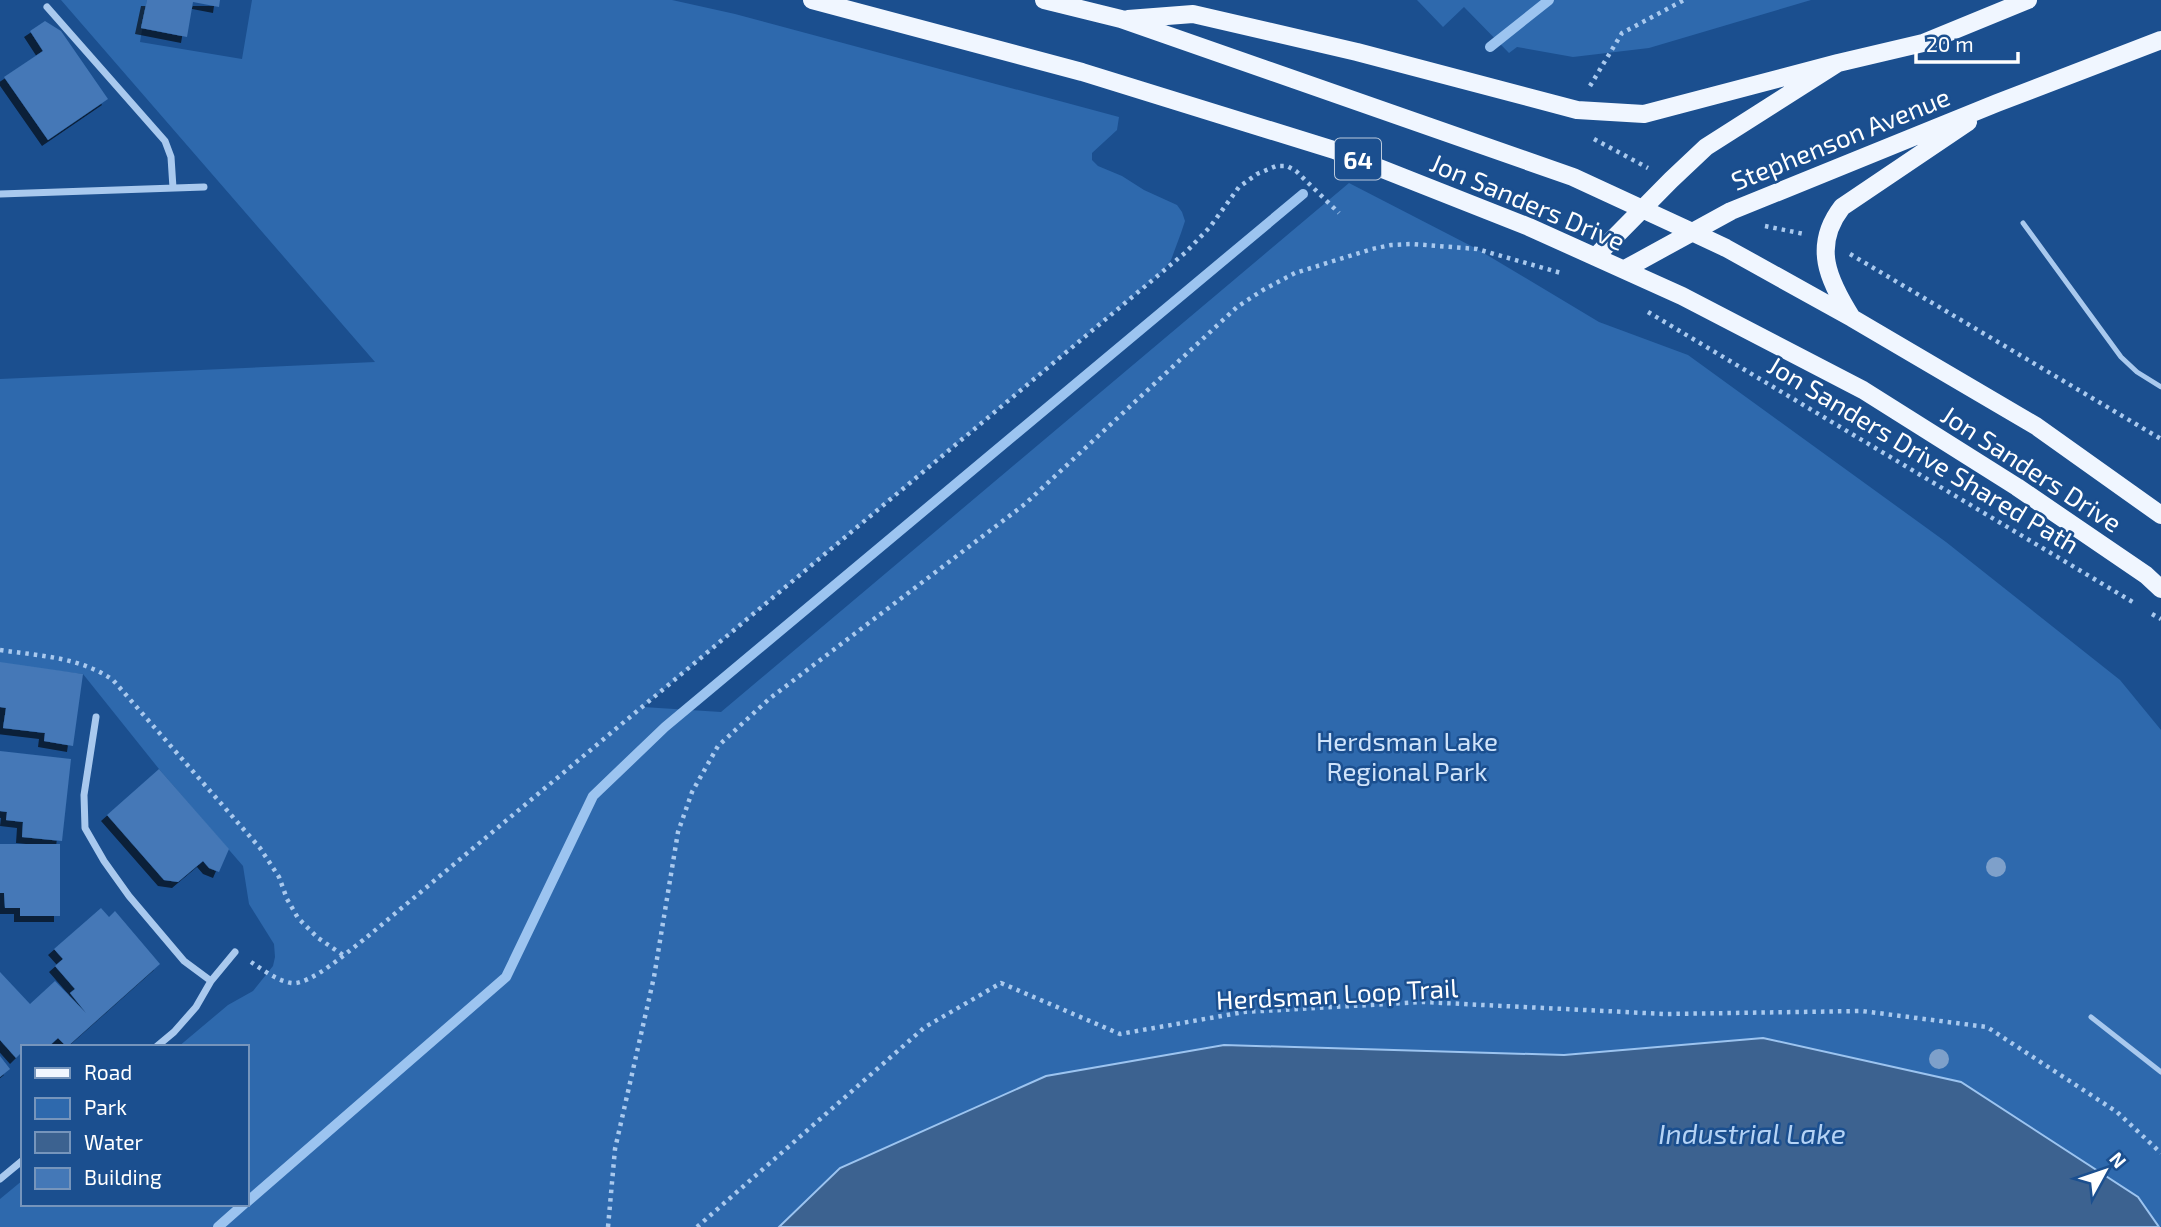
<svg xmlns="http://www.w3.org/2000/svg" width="2161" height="1227" font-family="'Exo 2',sans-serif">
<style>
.green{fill:#2e69ad}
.water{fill:#3c6290;stroke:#9cc4f0;stroke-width:2}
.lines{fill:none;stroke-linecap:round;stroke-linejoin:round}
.stream{stroke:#9cc4f0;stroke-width:10}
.building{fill:#4478b7;filter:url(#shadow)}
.path{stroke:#a9c9ee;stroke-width:4.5;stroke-dasharray:3.5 5;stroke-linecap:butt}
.lane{stroke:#a9c9ee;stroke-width:5}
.street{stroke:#a9c9ee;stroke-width:7}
.primary{stroke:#f0f6ff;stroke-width:18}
.tree{fill:#7ea0ca}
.labels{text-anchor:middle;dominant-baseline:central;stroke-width:5;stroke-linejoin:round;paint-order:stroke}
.shield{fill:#1b4f8f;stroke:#bbcadd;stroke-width:2}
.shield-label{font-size:24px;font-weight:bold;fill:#fff}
.street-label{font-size:26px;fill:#fff;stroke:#1b4f8f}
.park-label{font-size:26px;fill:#cfe3fa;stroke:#1b4f8f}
.water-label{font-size:28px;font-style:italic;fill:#b5d3f5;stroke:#1b4f8f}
</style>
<defs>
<filter id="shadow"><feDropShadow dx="-6" dy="6" stdDeviation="0" flood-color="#0009"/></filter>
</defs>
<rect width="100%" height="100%" fill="#1b4f8f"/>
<path class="green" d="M61,0H147L140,42L242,59L252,0H672L735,14L1119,117L1117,130L1092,153V160L1098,166L1122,176L1144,190L1177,205L1182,212L1185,221L1181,233L1171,260L1163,271L643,707L721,712L1349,183L1477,249L1599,322L1688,355L1946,542L2120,680L2161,730V1227H0V1199L23,1180V1204H247V1047H178L228,1005L253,991L273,966L275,957L274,944L249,904L243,866L159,769L83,674L0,664V379L375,362Z
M1417,0H1811L1649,48L1573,57L1517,47L1509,53L1464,7L1443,27Z"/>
<path class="water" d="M1763,1038L1961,1082L2138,1197L2159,1227H779L840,1168L1046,1076L1224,1045L1564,1055Z"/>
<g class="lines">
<path class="stream" d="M1490,47L1549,0
M247,1202L506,977L593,796L665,727L1303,194
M218,1227L244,1204"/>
</g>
<path class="building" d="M147,0H220L219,7L193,2L187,37L141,28Z
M45,21L61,31L108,99L48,140L4,77L43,51L30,31Z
M0,662L83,674L73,746L44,741L45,733L3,728L6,708L0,707Z
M0,751L71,759L62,841L22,837L23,822L6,820L7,812L0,811Z
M159,769L229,849L219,872L209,868L203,861L178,882L164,880L107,815Z
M0,844H60V916H20V908H5L4,893H0Z
M101,908L109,917L115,911L160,964L67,1047L58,1038L48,1047H23V1051L16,1058L0,1040V972L30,1004L55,981L86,1013L70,993L75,989L55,966L63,959L54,949Z
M0,1056L10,1069L0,1077Z"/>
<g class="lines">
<path class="path" d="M1590,86L1622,33L1684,0
M1594,139L1648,168
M1765,226L1804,234
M1850,254L2161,439
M1648,312L2136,604
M2152,614L2161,619
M0,650C40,656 80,657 113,680L260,848L279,877L287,899L298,918L318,938L343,955
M251,962C263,970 276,980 291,983C310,986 351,949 367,937L1186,252L1210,227L1239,187L1257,174L1276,166H1287L1296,171L1339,213
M608,1227L615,1149L654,977L678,832L692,792L718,746L769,699L1025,504L1237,307L1263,290L1295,273L1372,249L1391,245L1412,244L1477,249L1561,273
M697,1227L925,1027L1001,983L1120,1034L1244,1012L1423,1002L1665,1014L1862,1011L1987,1027L2117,1112L2161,1153"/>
<path class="lane" d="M2023,223L2121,357L2137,372L2161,387
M2091,1017L2161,1072"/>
<path class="street" d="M47,7L165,141L171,157L173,188
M0,194L204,187
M96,717L84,795L85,828L104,861L129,896L184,961L211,981
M156,1047L174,1032L196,1007L211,981L235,952
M0,1179L23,1160"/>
<path class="primary" d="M812,0L1082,72L1334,150L1529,227L1682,296L1863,390L2017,487L2146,575L2161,589
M1044,0L1121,19L1573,177L1692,232L1726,248L1852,318L2036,426L2161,515
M1128,19L1193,14L1357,52L1577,110L1644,114L1838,63
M1596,256L1671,180L1706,147L1838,63L1923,43L2028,0
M1625,269L1731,211L1997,103L2161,40
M1852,318C1828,280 1812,246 1842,207L1968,122"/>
</g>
<g class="tree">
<circle cx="1996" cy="867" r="10"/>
<circle cx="1939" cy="1059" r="10"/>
</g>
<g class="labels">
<rect class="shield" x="1335" y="138.5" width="46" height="41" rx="5"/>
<g class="shield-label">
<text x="1358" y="159">64</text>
</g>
<g class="street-label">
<text transform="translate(1840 138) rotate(-22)">Stephenson Avenue</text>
<text transform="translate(1528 201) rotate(23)">Jon Sanders Drive</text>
<text transform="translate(1924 454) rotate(31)">Jon Sanders Drive Shared Path</text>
<text transform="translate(2032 468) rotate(33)">Jon Sanders Drive</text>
<text transform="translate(1337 993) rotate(-3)">Herdsman Loop Trail</text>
</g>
<g class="park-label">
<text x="1407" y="740">Herdsman Lake<tspan x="1407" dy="30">Regional Park</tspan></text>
</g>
<g class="water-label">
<text x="1752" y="1133">Industrial Lake</text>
</g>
</g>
<rect x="21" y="1045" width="228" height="161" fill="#1b4f8f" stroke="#7695bc" stroke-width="2"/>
<rect x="35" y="1068" width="35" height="10" fill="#f0f6ff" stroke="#7695bc" stroke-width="2"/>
<text x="84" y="1080" font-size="21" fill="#ffffff">Road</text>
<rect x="35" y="1098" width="35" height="21" fill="#2e69ad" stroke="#7695bc" stroke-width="2"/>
<text x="84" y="1115" font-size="21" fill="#ffffff">Park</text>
<rect x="35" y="1132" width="35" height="21" fill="#3c6290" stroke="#7695bc" stroke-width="2"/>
<text x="84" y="1150" font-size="21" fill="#ffffff">Water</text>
<rect x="35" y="1168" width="35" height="21" fill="#4478b7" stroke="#7695bc" stroke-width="2"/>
<text x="84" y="1185" font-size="21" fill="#ffffff">Building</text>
<g transform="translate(2105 1171) rotate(50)" stroke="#1b4f8f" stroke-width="5" paint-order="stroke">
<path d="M0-5L12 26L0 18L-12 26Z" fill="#ffffff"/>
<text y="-10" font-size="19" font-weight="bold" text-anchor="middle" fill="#ffffff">N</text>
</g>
<path d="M1916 52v10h102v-10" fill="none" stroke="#ffffff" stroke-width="3.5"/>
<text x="1926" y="52" font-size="21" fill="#ffffff" stroke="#1b4f8f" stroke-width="5" paint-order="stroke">20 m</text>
</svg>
